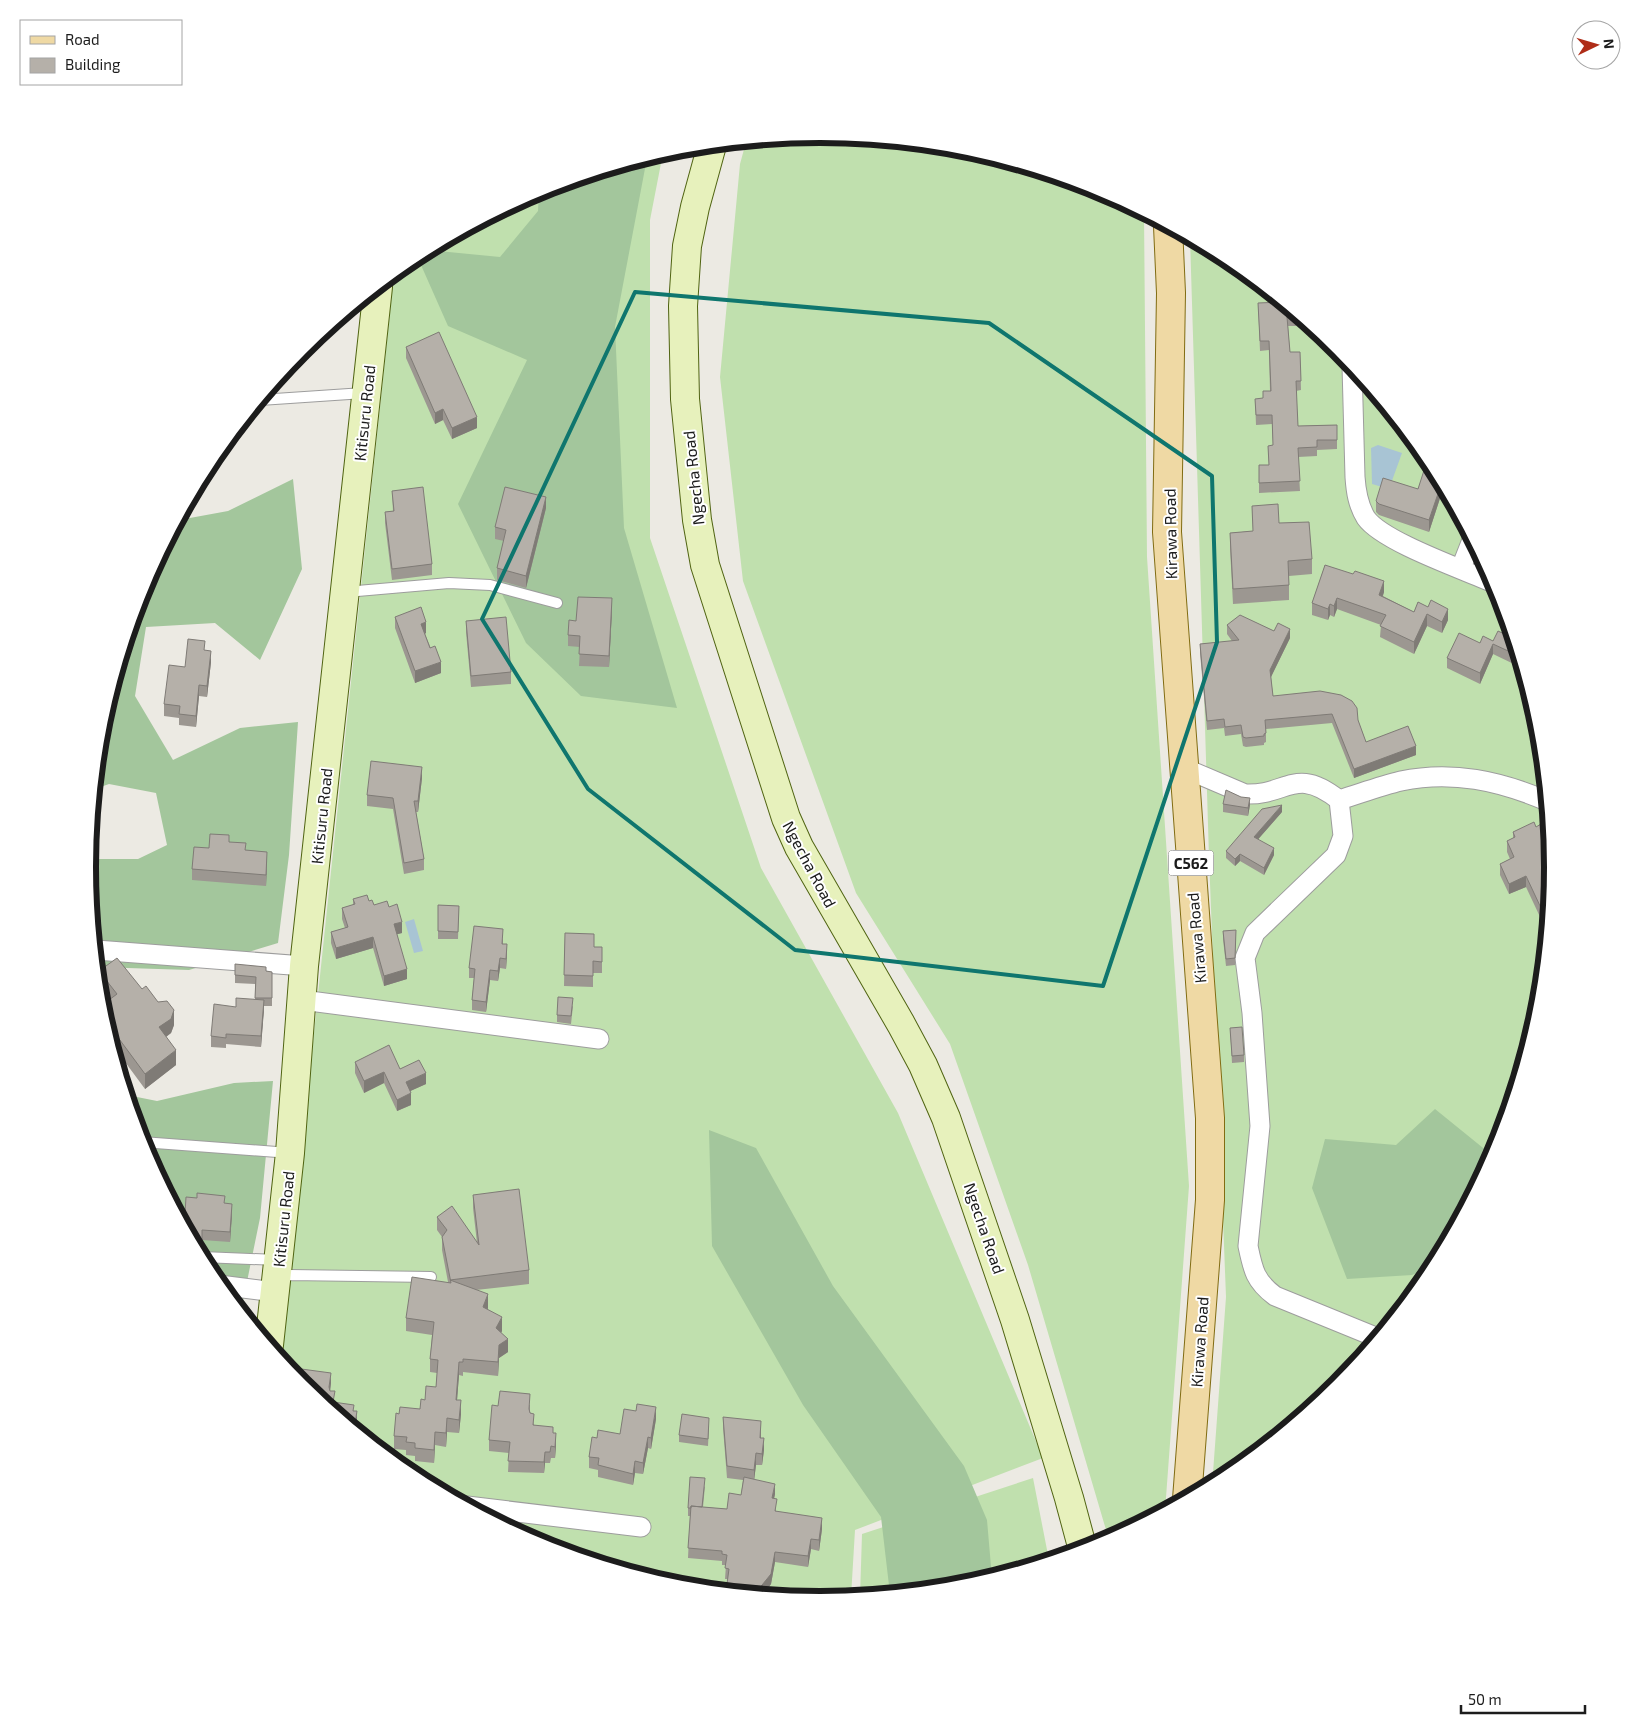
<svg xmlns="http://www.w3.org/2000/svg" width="1641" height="1735" font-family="'Exo 2',sans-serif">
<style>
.grass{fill:#c0e0ae}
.forest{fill:#a3c69c}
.water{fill:#a8c4d4}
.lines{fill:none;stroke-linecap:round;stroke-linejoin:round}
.lane-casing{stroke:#9d9d9d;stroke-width:12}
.street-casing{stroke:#9d9d9d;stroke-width:21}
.secondary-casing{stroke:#506412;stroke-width:30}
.primary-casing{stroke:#816c12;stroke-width:30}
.lane{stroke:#fff;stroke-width:10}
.street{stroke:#fff;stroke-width:19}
.secondary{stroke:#e7f1bc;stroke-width:28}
.primary{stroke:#efd9a4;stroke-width:28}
.wall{fill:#9c9791}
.shaded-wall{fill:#7f7b76}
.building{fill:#b5b0a9;stroke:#7f7b76}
.marked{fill:none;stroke:#0f766e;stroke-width:4;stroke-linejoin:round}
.labels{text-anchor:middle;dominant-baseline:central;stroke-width:4;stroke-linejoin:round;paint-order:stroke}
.shield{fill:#fff;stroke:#606060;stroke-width:1}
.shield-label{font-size:15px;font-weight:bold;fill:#1c1c1c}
.street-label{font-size:16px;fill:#1c1c1c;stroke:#fff}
.rim{fill:none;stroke:#1c1c1c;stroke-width:6}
</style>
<rect width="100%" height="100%" fill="#eceae3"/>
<path class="grass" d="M821,135L964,149L1101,190L1144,213L1147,557L1189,1186L1165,1511L1109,1540L1028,1265L950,1044L856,893L743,581L720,377L740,164L746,142Z
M663,153L650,220V538L761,868L898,1113L1043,1458L855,1530L851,1597L820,1600L677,1586L540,1545L413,1477L302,1386L277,1355L305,1118L394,274L414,258L540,190Z
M1190,238L1228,258L1339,349L1430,461L1498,587L1539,725L1553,868L1539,1011L1498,1148L1430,1275L1339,1386L1227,1477L1212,1486L1226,1297L1209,857Z
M1033,1478L1049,1560L963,1586L860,1597L862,1534Z"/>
<path class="forest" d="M647,158L615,327L624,528L677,708L581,696L526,643L458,504L527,360L448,326L417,256L428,250L500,257L538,211L539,191Z
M293,479L302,569L260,660L215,623L146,627L135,696L173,760L240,728L298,722L289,855L278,943L189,970L97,967L88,859H138L167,845L156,793L109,784L95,789L102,724L143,587L179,520L228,511Z
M273,1081L260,1218L241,1311L211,1274L143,1148L127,1095L157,1101L234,1083Z
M1435,1109L1493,1156L1435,1265L1412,1275L1347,1279L1312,1188L1325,1139L1396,1145Z
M709,1130L756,1148L833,1286L964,1466L987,1520L992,1578L963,1586L890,1594L881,1517L803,1405L712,1246Z"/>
<path class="water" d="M1378,445L1402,453L1389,489L1372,484L1371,448Z
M414,919L423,951L414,953L405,922Z"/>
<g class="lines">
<defs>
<path id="lane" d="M260,400L364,393
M346,592L449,583L490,585L557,603
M142,1142L290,1153
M202,1257L278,1260
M278,1276L290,1275L431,1277"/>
<path id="street" d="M1352,366L1355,477C1356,492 1358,505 1366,518C1383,542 1465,570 1496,584
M1461,568L1472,540
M1184,768L1245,794C1287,796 1295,765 1339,800
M1339,800L1343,836L1336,855L1255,933L1245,958L1252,1013L1260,1126L1248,1246C1253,1270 1255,1281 1275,1296L1378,1338
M1339,800C1359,794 1380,786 1401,781C1452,770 1500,781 1547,801
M96,950L304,966
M302,1000L599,1039
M219,1285L275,1292
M467,1506L641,1527"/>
<path id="secondary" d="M712,145L695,207L687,246L683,306L685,399L697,520L705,565L786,818L799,847L901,1024L923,1065L946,1118L1015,1320L1069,1498L1083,1550
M269,1345L290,1153L304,966L378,287"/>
<path id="primary" d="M1168,226L1171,293L1167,532L1210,1118V1200L1187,1499"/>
</defs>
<use href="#lane" class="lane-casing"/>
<use href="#street" class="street-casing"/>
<use href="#secondary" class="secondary-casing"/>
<use href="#primary" class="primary-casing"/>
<use href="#lane" class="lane"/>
<use href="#street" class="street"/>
<use href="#secondary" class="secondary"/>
<use href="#primary" class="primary"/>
</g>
<path class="wall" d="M1258,303L1295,314L1296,326H1288L1290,352H1300L1301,390L1296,391L1298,426L1337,425V449L1317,450V456L1298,457L1300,491L1259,493V465H1269L1268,446L1273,445L1272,424L1256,425L1255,399H1263L1270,391L1269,350L1260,351Z
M406,347L477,428L452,439L443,420L435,424L406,358Z
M1430,461L1444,486L1429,532L1379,515L1376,512V501L1418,489Z
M392,491L432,564V575L392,580L385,523V512L393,511Z
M1252,506L1279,523L1312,559V574L1289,576V600L1233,604L1230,548V533L1253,531Z
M546,508L526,588L497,580V568L504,541L495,539V527Z
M1482,558L1486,565L1482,564Z
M1325,565L1384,592L1383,596L1414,612L1418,602L1448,620L1442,633L1427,626L1414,654L1380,637L1381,625L1337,609L1334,617L1330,615L1328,620L1312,615V603Z
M612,610L609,667L579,666L580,647L568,646V635Z
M395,617L426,633L425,634L441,673L415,683L395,628Z
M466,621L511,672V684L471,687L466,632Z
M1227,625L1290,638L1271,677L1273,696L1358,720L1366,742L1416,755L1354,778L1332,723L1266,729V742L1264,743V745L1246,747L1243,746L1241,734L1225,736L1224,728L1207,730L1200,653V644L1232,641L1227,634Z
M1513,638L1530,692L1519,688V678L1521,671H1520V667L1493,654L1480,684L1447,668V658L1480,643Z
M205,650L211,662L207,697L199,696L196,727L179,725V718L164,716V704L185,667Z
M422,778L418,812H416L424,859V870L404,874L393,809L367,806V795Z
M1223,804L1250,805L1248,816L1223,812Z
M1282,812L1258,839L1274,855L1264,875L1240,861L1235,866L1226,858V851Z
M1513,832L1554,868L1549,915L1541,919L1526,887L1509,894L1500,875V864L1510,859L1507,852V841L1513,838Z
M229,842L246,850L267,864L266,886L192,880V869Z
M353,899L369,901L374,905L389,907L402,933L397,934L407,979L384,986L373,948L336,959L331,943V932L345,928L342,919V908L353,905Z
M438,905L459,906L458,939H438Z
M1236,930L1235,965L1226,966L1223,939V931Z
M565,933L594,947H602V973H593V987L564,986Z
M503,939V944L507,954L506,969L500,968L498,981L490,980L486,1012L472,1010V1000L474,978H469V968Z
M235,964L266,971L272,972V1006H264L261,1047L226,1044V1048L211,1047V1036L236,1007L255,999V984L235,983Z
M99,971L142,989L174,1025L171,1033L166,1037L176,1065L145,1089L114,1047V1040L109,1034L102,1010L101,1006L110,1000L99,986Z
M573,1006L571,1024L557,1022V1015Z
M1230,1028L1244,1055V1062L1232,1063Z
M355,1062L400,1069L426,1084L410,1091L411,1105L397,1111L384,1083L364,1093L355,1073Z
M473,1195L529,1270V1284L476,1290L488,1308L487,1310L502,1331L501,1333L508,1352L499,1358L498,1376L463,1372V1376L459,1375L457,1400L461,1414L459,1433L447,1432L446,1447L435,1445L434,1463L415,1461V1456L406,1455V1450L394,1449V1436L399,1414L420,1409L425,1400L436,1387L437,1373L430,1372V1359L432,1335L406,1331V1318L448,1282L442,1250V1237L437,1230V1217L477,1243L473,1208Z
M225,1203L232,1214L230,1242L202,1240V1249H197L179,1215H183L185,1213Z
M331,1383L330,1391L335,1402L354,1411L357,1422L356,1430L302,1386Z
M530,1405V1412L534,1425L553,1433L556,1445L555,1458H551L550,1463H545L544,1473L508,1472L509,1453L489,1451V1440L498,1406Z
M723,1417L761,1432V1438L764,1450L762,1465H756L754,1480L775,1494L774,1498L776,1511L822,1529L819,1551L811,1549L808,1567L775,1562L771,1584L763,1595L726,1591L728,1579H725L726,1565H722V1561L688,1558L690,1516H688V1508L705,1486L703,1507L727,1509L741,1495L743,1480L727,1478L723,1428Z
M656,1419L651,1449L648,1448L643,1474L635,1473L633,1485L598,1477V1470L589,1468V1457L597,1438L620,1434Z
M709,1426L708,1446L679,1442V1435Z"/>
<path class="shaded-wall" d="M443,409V420L435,424V413Z
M477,417V428L452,439V428Z
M1442,482L1444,486L1429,532V520Z
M546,497V508L526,588V576Z
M1384,581V592L1379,606V595Z
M612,598V610L609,667V656Z
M1337,598V609L1334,617V606Z
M1330,604V615L1328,620V609Z
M1448,609V620L1442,633V622Z
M1427,614V626L1414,654V642Z
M426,622V633L421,635V624Z
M1290,629V638L1270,679V670Z
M1493,644V654L1480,684V673Z
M211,651V662L207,697V686Z
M441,662V673L415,683V671Z
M199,685V696L196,727V716Z
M1416,746V755L1354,778V769Z
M422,767V778L418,812V801Z
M1250,798V805L1248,816V808Z
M1282,805V812L1254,844V837Z
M1274,848V855L1264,875V868Z
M267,852V864L266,886V875Z
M1240,854V861L1235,866V859Z
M1526,876V887L1509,894V884Z
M1550,904L1549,915L1541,919V908Z
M402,922V933L394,935V924Z
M373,937V948L336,959V948Z
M507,944V954L506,969V959Z
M500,958V968L498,981V971Z
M407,969V979L384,986V976Z
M490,970V980L486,1012V1002Z
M264,1000V1010L261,1047V1036Z
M174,1010V1025L171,1033L159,1042V1027Z
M176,1050V1065L145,1089V1074Z
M384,1072V1083L364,1093V1081Z
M426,1073V1084L406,1093V1082Z
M411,1093V1105L397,1111V1100Z
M232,1204V1214L230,1242V1232Z
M488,1294V1308L483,1321V1307Z
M502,1317V1331L496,1342V1328Z
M508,1339V1352L499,1358L498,1376V1362L499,1345Z
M459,1362V1375L456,1413V1400Z
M331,1373V1383L329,1398V1387Z
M461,1400V1414L459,1433V1420Z
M656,1407V1419L651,1449V1438Z
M357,1411V1422L356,1430L355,1424Z
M447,1418V1432L446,1447V1433Z
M761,1421V1432L760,1449V1438Z
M435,1432V1445L434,1463V1450Z
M556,1433V1445L555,1458V1447Z
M648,1437V1448L643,1474V1463Z
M764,1438V1450L762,1465V1454Z
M545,1452V1463L544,1473V1462Z
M756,1453V1465L754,1481V1470Z
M635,1461V1473L633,1485V1474Z
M775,1484V1494L772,1509V1498Z
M822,1518V1529L819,1551V1540Z
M811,1539V1549L808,1567V1556Z
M775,1552V1562L771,1584L763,1595L758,1594V1590Z"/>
<path class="building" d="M1281,302L1295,314L1296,316L1287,317L1290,352H1300L1301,381H1296L1298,426L1337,425V440H1317V447L1298,448L1300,481L1259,483V465H1269L1268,446L1273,445L1272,415H1256L1255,399L1263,398V391H1271L1269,341H1260L1258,303Z
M439,332L477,417L452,428L443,409L435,413L406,347Z
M1428,458L1442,482L1429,520L1379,504L1376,501L1383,478L1418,489Z
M423,487L432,564L392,569L385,512L394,511L392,491Z
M505,487L546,497L526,576L497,568L506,530L495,527Z
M1278,504L1279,523L1309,522L1312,559L1288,561L1289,585L1233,589L1230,533L1253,531L1252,506Z
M1325,565L1353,574L1355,571L1384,581L1379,595L1414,612L1418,602L1428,607L1431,600L1448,609L1442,622L1427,614L1414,642L1380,626L1386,615L1337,598L1334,606L1330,604L1328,609L1312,603Z
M578,597L612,598L609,656L579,654L580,636L568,635L569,620L576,621Z
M421,607L426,622L421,624L430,648L435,646L441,662L415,671L395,617Z
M1240,615L1274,631L1278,623L1290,629L1270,670L1273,696L1320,691L1341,695L1352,701L1357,708L1358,720L1366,742L1408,726L1416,746L1354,769L1332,714L1265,720L1266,733L1264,734V736L1246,738L1243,737L1241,725L1225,727L1224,719L1207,721L1200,644L1239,640L1227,625Z
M506,617L511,672L471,676L466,621Z
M1498,631L1513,638L1519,656L1493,644L1480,673L1447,658L1459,633L1480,643L1483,636L1493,641Z
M188,639L205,641L204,650L211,651L207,686L199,685L196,716L179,714L180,706L164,704L169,665L185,667Z
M1522,668L1526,680L1519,678Z
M371,761L422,767L418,801H414L424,859L404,863L393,798L367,795Z
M1226,790L1241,797L1250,798L1248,808L1223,804Z
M1282,805L1254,837L1274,848L1264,868L1240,854L1235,859L1226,851L1262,809Z
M1534,822L1536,827L1541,824L1548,840L1551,839L1554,868L1550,904L1541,908L1526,876L1509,884L1500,864L1514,857L1507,841L1515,837L1513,832Z
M210,834L229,835V842L246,843L245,850L267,852L266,875L192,869L194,847L209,848Z
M367,895L369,901L372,900L374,905L387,901L389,907L397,904L402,922L394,924L407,969L384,976L373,937L336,948L331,932L348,927L342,908L355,904L353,899Z
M438,905L459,906L458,932L438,931Z
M474,926L503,929L502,944H507L506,959L500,958L498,971L490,970L486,1002L472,1000L475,969L469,968Z
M1236,930L1235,958L1226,959L1223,931Z
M565,933L594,934V947H602V962L593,961V976L564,975Z
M117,958L142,989L146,986L158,1002L167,1001L174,1010L171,1019L159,1027L176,1050L145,1074L114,1032L117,1030L101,1009V1006L117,994L99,971Z
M235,964L266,967V971L272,972V998H255L256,977L235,975Z
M558,997L573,998L571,1016L557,1015Z
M236,998L264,1000L261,1036L226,1034V1038L211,1036L214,1004L236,1007Z
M1242,1027L1244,1055L1232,1056L1230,1028Z
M389,1045L400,1069L419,1060L426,1073L406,1082L411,1093L397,1100L384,1072L364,1081L355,1062Z
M519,1189L529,1270L450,1280L488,1294L483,1307L502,1317L496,1328L508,1339L499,1345L498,1362L463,1359V1362H459L456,1400H461L459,1420L447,1418L446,1433L435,1432L434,1450L415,1448V1443L406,1442L407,1437L394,1436L396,1413L399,1414L400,1407L420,1409L421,1399L425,1400L426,1386L436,1387L438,1360L430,1359L434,1322L406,1318L412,1277L451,1283L442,1237L447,1230L437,1217L452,1206L479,1245L473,1195Z
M197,1193L225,1196L224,1203L232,1204L230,1232L202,1230V1240L192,1239L179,1215H183V1212L185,1213L186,1197L197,1198Z
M294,1368L331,1373L329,1387L330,1391H335L333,1402L354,1405L353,1411H357L355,1424H352L351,1426L302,1386L293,1375Z
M500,1391L530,1394L529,1409L530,1413L534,1414L533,1425L553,1427V1433H556L555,1447L551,1446L550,1452H545L544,1462L508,1461L510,1442L489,1440L492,1405L498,1406Z
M637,1404L656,1407L651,1438L648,1437L643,1463L635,1461L633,1474L598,1465L599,1458L589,1457L592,1437L597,1438L598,1430L620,1434L624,1409L636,1411Z
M682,1414L709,1418L708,1439L679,1435Z
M723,1417L761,1421L760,1438H764L762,1454L756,1453L754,1470L727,1466Z
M690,1477L705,1478L702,1507L691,1506V1508H688Z
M744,1477L775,1484L772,1498L777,1499L775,1511L822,1518L819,1540L811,1539L808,1556L775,1552L771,1574L758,1590V1594L726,1591L729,1569L725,1568L727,1555L722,1554V1551L688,1548L691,1506L727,1509L729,1493L741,1495Z
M507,1523L508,1528L501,1524Z"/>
<path class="marked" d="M635,292L989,323L1212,476L1217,642L1103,986L795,950L588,789L482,619Z"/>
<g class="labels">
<rect class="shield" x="1168.5" y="850.5" width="45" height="25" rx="4"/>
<g class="shield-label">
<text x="1191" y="863">C562</text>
</g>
<g class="street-label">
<text transform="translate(364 413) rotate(-84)">Kitisuru Road</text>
<text transform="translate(693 478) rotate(-96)">Ngecha Road</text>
<text transform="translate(1170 534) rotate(-91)">Kirawa Road</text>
<text transform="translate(321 816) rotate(-84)">Kitisuru Road</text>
<text transform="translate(810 864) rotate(62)">Ngecha Road</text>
<text transform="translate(1196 938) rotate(-95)">Kirawa Road</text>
<text transform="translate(283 1219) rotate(-84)">Kitisuru Road</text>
<text transform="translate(985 1228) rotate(71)">Ngecha Road</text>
<text transform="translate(1199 1342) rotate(-86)">Kirawa Road</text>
</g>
</g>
<path d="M0 0H1641V1735H0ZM96 867a724 724 0 1 1 1448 0a724 724 0 1 1-1448 0Z" fill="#fff" fill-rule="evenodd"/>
<path class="rim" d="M96 867a724 724 0 1 1 1448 0a724 724 0 1 1-1448 0Z"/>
<rect x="20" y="20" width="162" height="65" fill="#ffffff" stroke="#a4a4a4"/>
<rect x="30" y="36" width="25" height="8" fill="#efd9a4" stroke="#a4a4a4"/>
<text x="65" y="45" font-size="15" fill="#1c1c1c">Road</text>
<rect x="30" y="58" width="25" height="15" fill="#b5b0a9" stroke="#a4a4a4"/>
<text x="65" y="70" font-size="15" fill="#1c1c1c">Building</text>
<g transform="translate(1596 45) rotate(85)"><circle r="24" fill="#ffffff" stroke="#a4a4a4"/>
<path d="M0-4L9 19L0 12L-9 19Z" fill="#af2d18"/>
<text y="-8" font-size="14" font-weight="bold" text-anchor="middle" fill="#1c1c1c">N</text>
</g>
<path d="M1461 1705v8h124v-8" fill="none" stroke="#1c1c1c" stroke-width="2.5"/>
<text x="1468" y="1705" font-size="15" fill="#1c1c1c" stroke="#ffffff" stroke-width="4" paint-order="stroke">50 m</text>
</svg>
